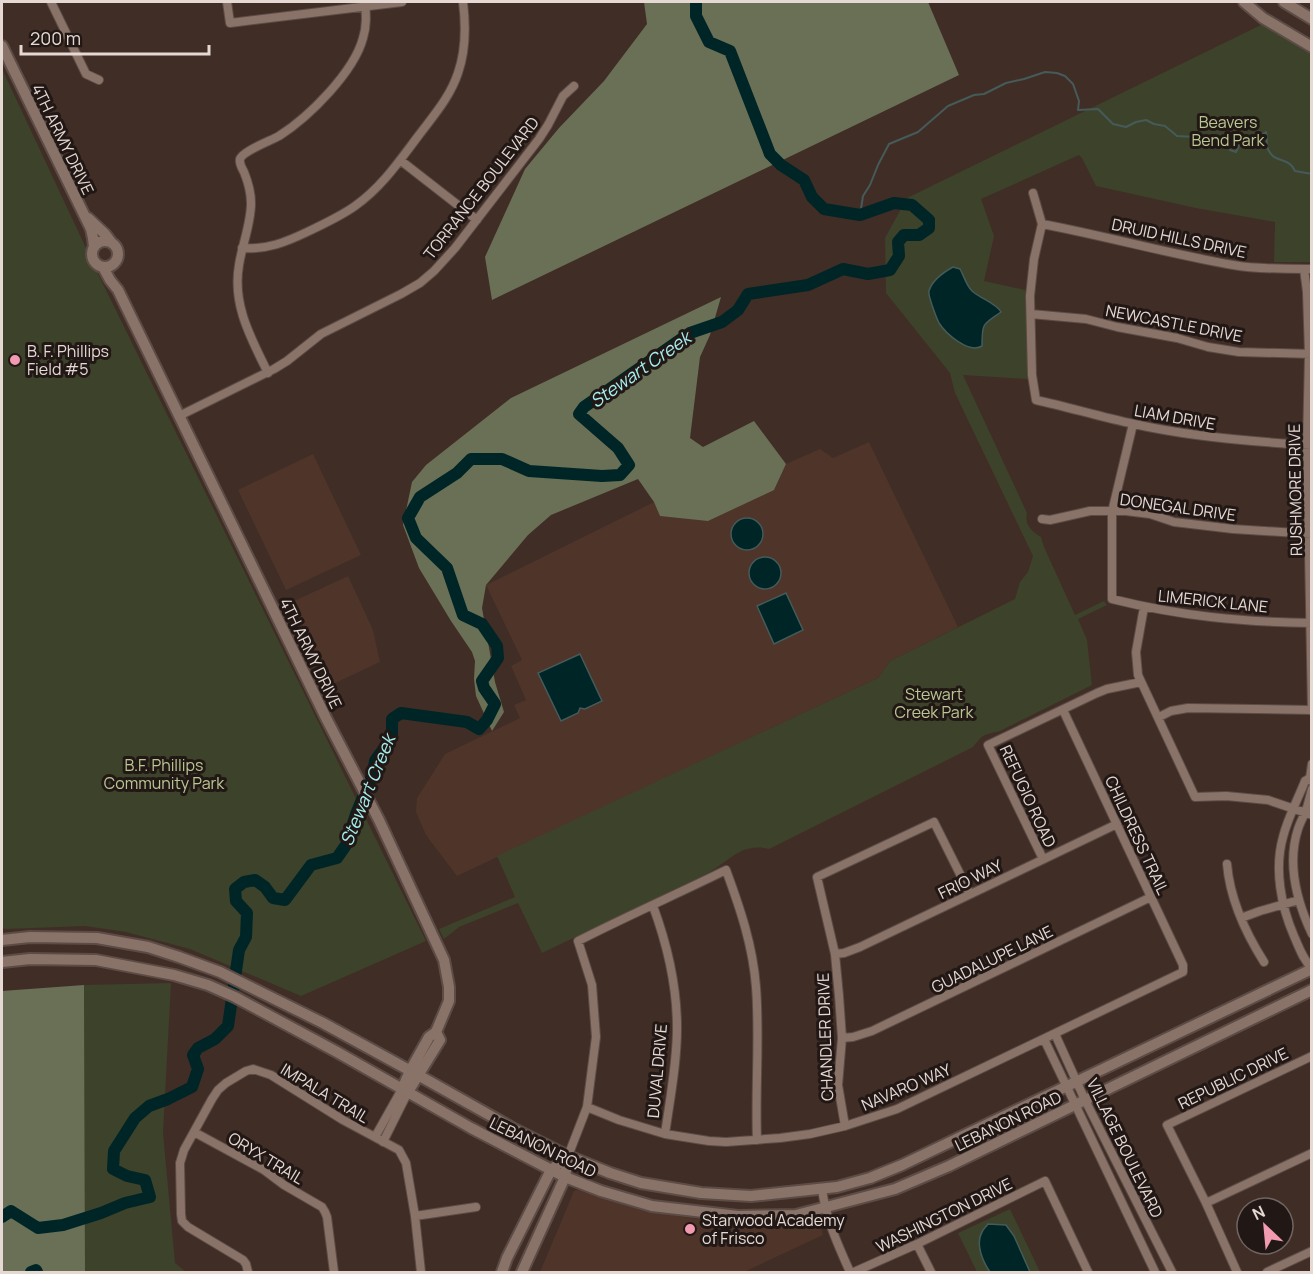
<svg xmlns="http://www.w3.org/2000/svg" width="1313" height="1274" font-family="Manrope,sans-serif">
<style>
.built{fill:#4e3429}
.green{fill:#3d422a}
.forest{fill:#6a7056}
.water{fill:#002526;stroke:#455b5a;stroke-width:1.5}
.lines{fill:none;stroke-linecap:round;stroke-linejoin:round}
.stream{stroke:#455b5a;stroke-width:2}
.river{stroke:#002526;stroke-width:12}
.street-casing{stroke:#5c4c45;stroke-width:10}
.secondary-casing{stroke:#5c4c45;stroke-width:14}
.street{stroke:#897369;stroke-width:8}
.secondary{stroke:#897369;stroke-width:10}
.poi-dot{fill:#f29aaf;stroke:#211815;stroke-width:2}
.labels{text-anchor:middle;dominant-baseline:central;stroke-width:6;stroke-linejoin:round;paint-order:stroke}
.park-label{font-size:16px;fill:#bbc793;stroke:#211815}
.street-label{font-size:16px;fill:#e6d9d4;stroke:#211815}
.poi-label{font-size:16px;fill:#e6d9d4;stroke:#211815;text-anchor:start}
.water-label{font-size:18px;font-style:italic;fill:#a6eeef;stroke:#211815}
</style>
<rect width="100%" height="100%" fill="#402d26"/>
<path class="built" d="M869,442L958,627L890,661L878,678L457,876L426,835L416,812L417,798L445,754L520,718L514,705L526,700L511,666L522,660L486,585L654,502L661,516L774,490L786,464L820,449L833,458Z
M313,454L361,555L286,590L238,490Z
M348,576L373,630L380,662L331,685L292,602Z
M581,1189L643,1211L725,1223L806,1220L818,1217L823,1235L744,1272H540L574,1191Z"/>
<path class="green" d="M1265,23L1303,50L1311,54V262H1274L1275,222L1196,208L1096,186L1082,158L1079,155L981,199L994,236L984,281L1025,290L1028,379L963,375L1027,513C1024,525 1032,531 1041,537L1044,547L1075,615L1104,601L1107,605L1078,619L1087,640L1092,685L1000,731C984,735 984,733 973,747L769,849C741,842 730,861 708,873L542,953L518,903L459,927L444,939L439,929L515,897L497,856L878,678L890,661L1015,599L1020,582L1028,572L1033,556L955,393L950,373L886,293L885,238L907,198Z
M2,69L101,280L426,941L301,996L190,949L126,932L85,926L6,929L2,928Z
M171,983L163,1133L175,1263L186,1272H85L84,985Z
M1010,1209L1040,1272H977L958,1233Z"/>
<path class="forest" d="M644,2H928L959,75L492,300L485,257L525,169L559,128L604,81L647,24Z
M721,297L710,335L700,357L690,438L703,447L754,421L786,464L774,490L708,521L660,516L654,502L638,479L551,515L528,535L486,585L482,608L495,682L504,712L492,731L476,696L474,679L475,661L472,652L451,621L419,568L403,525L412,482L426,465L511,398Z
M84,985L85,1272H2V991Z"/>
<path class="water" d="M953,267L960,269C964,276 966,285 972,291C981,299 996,303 1001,312C983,325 982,322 982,346C969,354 946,334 939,323C936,317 934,311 932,305C931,301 928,295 929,291C932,280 944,272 953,267Z
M731 534a16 16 0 1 1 32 0a16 16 0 1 1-32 0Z
M749 573a16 16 0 1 1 32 0a16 16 0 1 1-32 0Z
M786,593L803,630L774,644L757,606Z
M580,654L602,701L585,709L580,708L578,713L561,721L538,673Z
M988,1224L1006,1225L1014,1236L1030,1272H990C983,1262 975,1244 982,1232C983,1229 986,1227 988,1224Z"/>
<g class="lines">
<path class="stream" d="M1230,150L1236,152C1239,145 1244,136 1251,135L1256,141L1263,134L1266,132C1268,139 1265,146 1269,151C1275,163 1289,157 1295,171L1312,174
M860,215L863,196L870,185L878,165L889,144L918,132L948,106L974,95L984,94L1006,83L1024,79L1045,72L1057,73L1065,76L1073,84L1079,101L1078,110L1098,109L1113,124L1126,127L1136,122L1146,120L1154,124L1165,126L1177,136L1196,137L1222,146"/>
<path class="river" d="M2,1217L11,1211L38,1228L63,1225L101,1213L125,1203L150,1197L145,1180L127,1176L113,1169L114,1151L135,1118L149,1106L168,1099L192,1087L198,1069L193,1055L198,1048L215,1039L228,1026L239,950L246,937L247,913L236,901L235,889L244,882L255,880L265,887L273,898L285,900L311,865L337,858L346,845L356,814L373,773L375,761L392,737V719L401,713L467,722L479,729L487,720L495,704L484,688L482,681L498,658L497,646L482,624L463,615L447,568L416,538L408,518L420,497L457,473L471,459H502L529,471L602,476L620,475L629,465L618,448L579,414L584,407L690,333L722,322L738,310L748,294L808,285L843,269L868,274L890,270L899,256L898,242L904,235H919L929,228V220L912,205L894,203L860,215L824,209L812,197L804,180L781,165L770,154L730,51L709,42L696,16V2
M31,1272L36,1270L37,1272"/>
<defs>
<path id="street" d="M51,2L86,74L99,80
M227,2L230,23L402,2
M400,160L477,220
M1033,193L1042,224L1034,259L1030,296L1032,375L1036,400C1068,407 1101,417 1134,424C1192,437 1252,442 1312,445
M1042,224C1106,236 1169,254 1233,265C1259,270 1285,268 1312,269
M242,248C267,250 286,242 307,232C324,224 341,216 355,206C382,187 400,160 419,135C434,115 450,97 458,73C466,50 466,26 463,2
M1304,269L1307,292L1309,354L1307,445L1312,711
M1031,314L1086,319L1117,327L1177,338L1208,347L1239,352L1312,354
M268,373C251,338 232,305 239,265C242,245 251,224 251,203C251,192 248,182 244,172C242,168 239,164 240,159C243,151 270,141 279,136C309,117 354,72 363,38C367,26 366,14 365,2
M179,416L274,369L287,361L321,334L401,294L420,283L434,271L455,248L539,139L548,125L563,96L574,86
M1133,424L1112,512V599C1180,616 1241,622 1312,623
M1042,519L1050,520L1090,511H1126L1150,514L1174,522L1233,529L1312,534
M1144,607L1136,652L1138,675L1195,797L1226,796L1268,800L1312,815
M1159,717L1171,711L1188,708L1312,710
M1310,778L1305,781C1298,799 1288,817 1283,837C1274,869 1281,906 1294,936C1299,947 1303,960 1312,968
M1311,781L1310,778L1312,764
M1312,789C1310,796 1308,804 1306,811C1303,817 1300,823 1298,829C1287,863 1297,902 1312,934
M1043,859L988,745L1097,693L1107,689L1141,682
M1227,864C1230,899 1245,932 1264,962
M653,906C667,944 677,987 677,1028C677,1063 670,1099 665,1134
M1241,918L1260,911L1299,900
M835,954L844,953L860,947L1117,824
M1055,1034L1085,1100L1172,1272
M842,1038L853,1037L872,1031L1151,897
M1044,1039L1155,1272
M587,1107L619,1120L665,1134L709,1141L726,1142L780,1138L810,1134L845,1126L897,1109L1183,972V965L1063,710
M845,1126L838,1085L842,1038L839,996L835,954L817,877L934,822L970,894
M194,1132L264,1170L284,1185L322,1207L325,1212L327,1217L334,1272
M375,1137L402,1089
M383,1142L408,1092
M568,1156L587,1107L596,1037L592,985L578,941C627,916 677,894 726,870C740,908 753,946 756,987C760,1038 755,1089 757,1140
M822,1189C826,1219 838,1245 850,1272
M1206,1203L1312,1153
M415,1216L476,1207
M917,1244L931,1272
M248,1272L246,1264L243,1260L188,1227L182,1221L181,1214L180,1163L184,1150L212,1099L218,1090L226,1083L246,1071L253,1069L271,1075L343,1120L399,1150L406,1163L415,1216L421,1272
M854,1272L917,1244L1045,1181L1088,1272
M1237,1272L1206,1203L1167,1125L1312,1056
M1267,1272L1312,1251"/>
<path id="secondary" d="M1244,2L1263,18L1312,47
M1284,2L1312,19
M2,46L91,229L93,238L94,247
M88,218L105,234L111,242
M92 254a13 13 0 1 1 26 0a13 13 0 1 1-26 0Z
M103,267L110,280L118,290L326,718L379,820L444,960L449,987V1001L436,1032L429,1037L410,1071L402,1089
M2,940L30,937L97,938L148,947L179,957L220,972L323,1023L418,1075L516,1130L568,1156L610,1173L641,1183L701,1193L751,1196L837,1187L870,1178L902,1165L1312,969
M2,962L30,959L96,960L174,975L208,985L235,997L337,1052L471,1128L565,1177L601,1191L652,1206L738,1216L796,1215L895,1189L949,1166L1312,990
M408,1092L440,1040L436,1032
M502,1272L507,1258L551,1170L568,1156
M522,1272L565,1177L568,1156"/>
</defs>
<use href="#street" class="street-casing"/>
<use href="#secondary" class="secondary-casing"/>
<use href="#street" class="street"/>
<use href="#secondary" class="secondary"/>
</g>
<g class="poi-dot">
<circle cx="15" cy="360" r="6"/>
<circle cx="690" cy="1229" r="6"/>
</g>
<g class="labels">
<g class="park-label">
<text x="1228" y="122">Beavers<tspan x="1228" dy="18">Bend Park</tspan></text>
<text x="934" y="694">Stewart<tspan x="934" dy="18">Creek Park</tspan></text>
<text x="164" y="765">B.F. Phillips<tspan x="164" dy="18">Community Park</tspan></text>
</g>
<g class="street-label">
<text transform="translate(63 139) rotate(64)">4TH ARMY DRIVE</text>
<text transform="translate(481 188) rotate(-52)">TORRANCE BOULEVARD</text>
<text transform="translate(1179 238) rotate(12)">DRUID HILLS DRIVE</text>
<text transform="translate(1174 323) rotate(11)">NEWCASTLE DRIVE</text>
<text transform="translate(1175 417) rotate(10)">LIAM DRIVE</text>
<text transform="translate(1295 490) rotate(-91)">RUSHMORE DRIVE</text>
<text transform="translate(1178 507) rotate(8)">DONEGAL DRIVE</text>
<text transform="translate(1213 601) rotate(6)">LIMERICK LANE</text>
<text transform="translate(311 653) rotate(64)">4TH ARMY DRIVE</text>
<text transform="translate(1028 796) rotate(65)">REFUGIO ROAD</text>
<text transform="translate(1137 835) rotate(65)">CHILDRESS TRAIL</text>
<text transform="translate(970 879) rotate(-26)">FRIO WAY</text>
<text transform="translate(992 959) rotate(-26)">GUADALUPE LANE</text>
<text transform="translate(825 1037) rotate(-92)">CHANDLER DRIVE</text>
<text transform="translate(657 1071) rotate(-85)">DUVAL DRIVE</text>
<text transform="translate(1233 1078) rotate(-26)">REPUBLIC DRIVE</text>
<text transform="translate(906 1087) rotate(-23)">NAVARO WAY</text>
<text transform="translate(325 1093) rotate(31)">IMPALA TRAIL</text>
<text transform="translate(1008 1121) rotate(-26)">LEBANON ROAD</text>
<text transform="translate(543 1147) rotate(26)">LEBANON ROAD</text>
<text transform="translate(1125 1148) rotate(64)">VILLAGE BOULEVARD</text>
<text transform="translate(266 1158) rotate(31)">ORYX TRAIL</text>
<text transform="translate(944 1215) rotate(-26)">WASHINGTON DRIVE</text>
</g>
<g class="poi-label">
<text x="27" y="351">B. F. Phillips<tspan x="27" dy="18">Field #5</tspan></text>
<text x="702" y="1220">Starwood Academy<tspan x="702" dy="18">of Frisco</tspan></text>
</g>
<g class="water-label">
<text transform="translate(640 369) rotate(-35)">Stewart Creek</text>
<text transform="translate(367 790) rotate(-68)">Stewart Creek</text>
</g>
</g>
<rect width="1313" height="1274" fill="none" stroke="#e6d9d4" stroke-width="6"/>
<g transform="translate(1265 1226) rotate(334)"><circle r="28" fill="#211815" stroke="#706561" stroke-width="1.5"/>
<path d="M0-4.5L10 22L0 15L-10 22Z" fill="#f29aaf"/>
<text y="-9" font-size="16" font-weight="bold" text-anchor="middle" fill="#e6d9d4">N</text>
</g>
<path d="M21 45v9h188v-9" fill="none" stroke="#e6d9d4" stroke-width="3"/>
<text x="30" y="45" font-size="18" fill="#e6d9d4" stroke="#211815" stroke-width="4.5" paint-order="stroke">200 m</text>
</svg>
